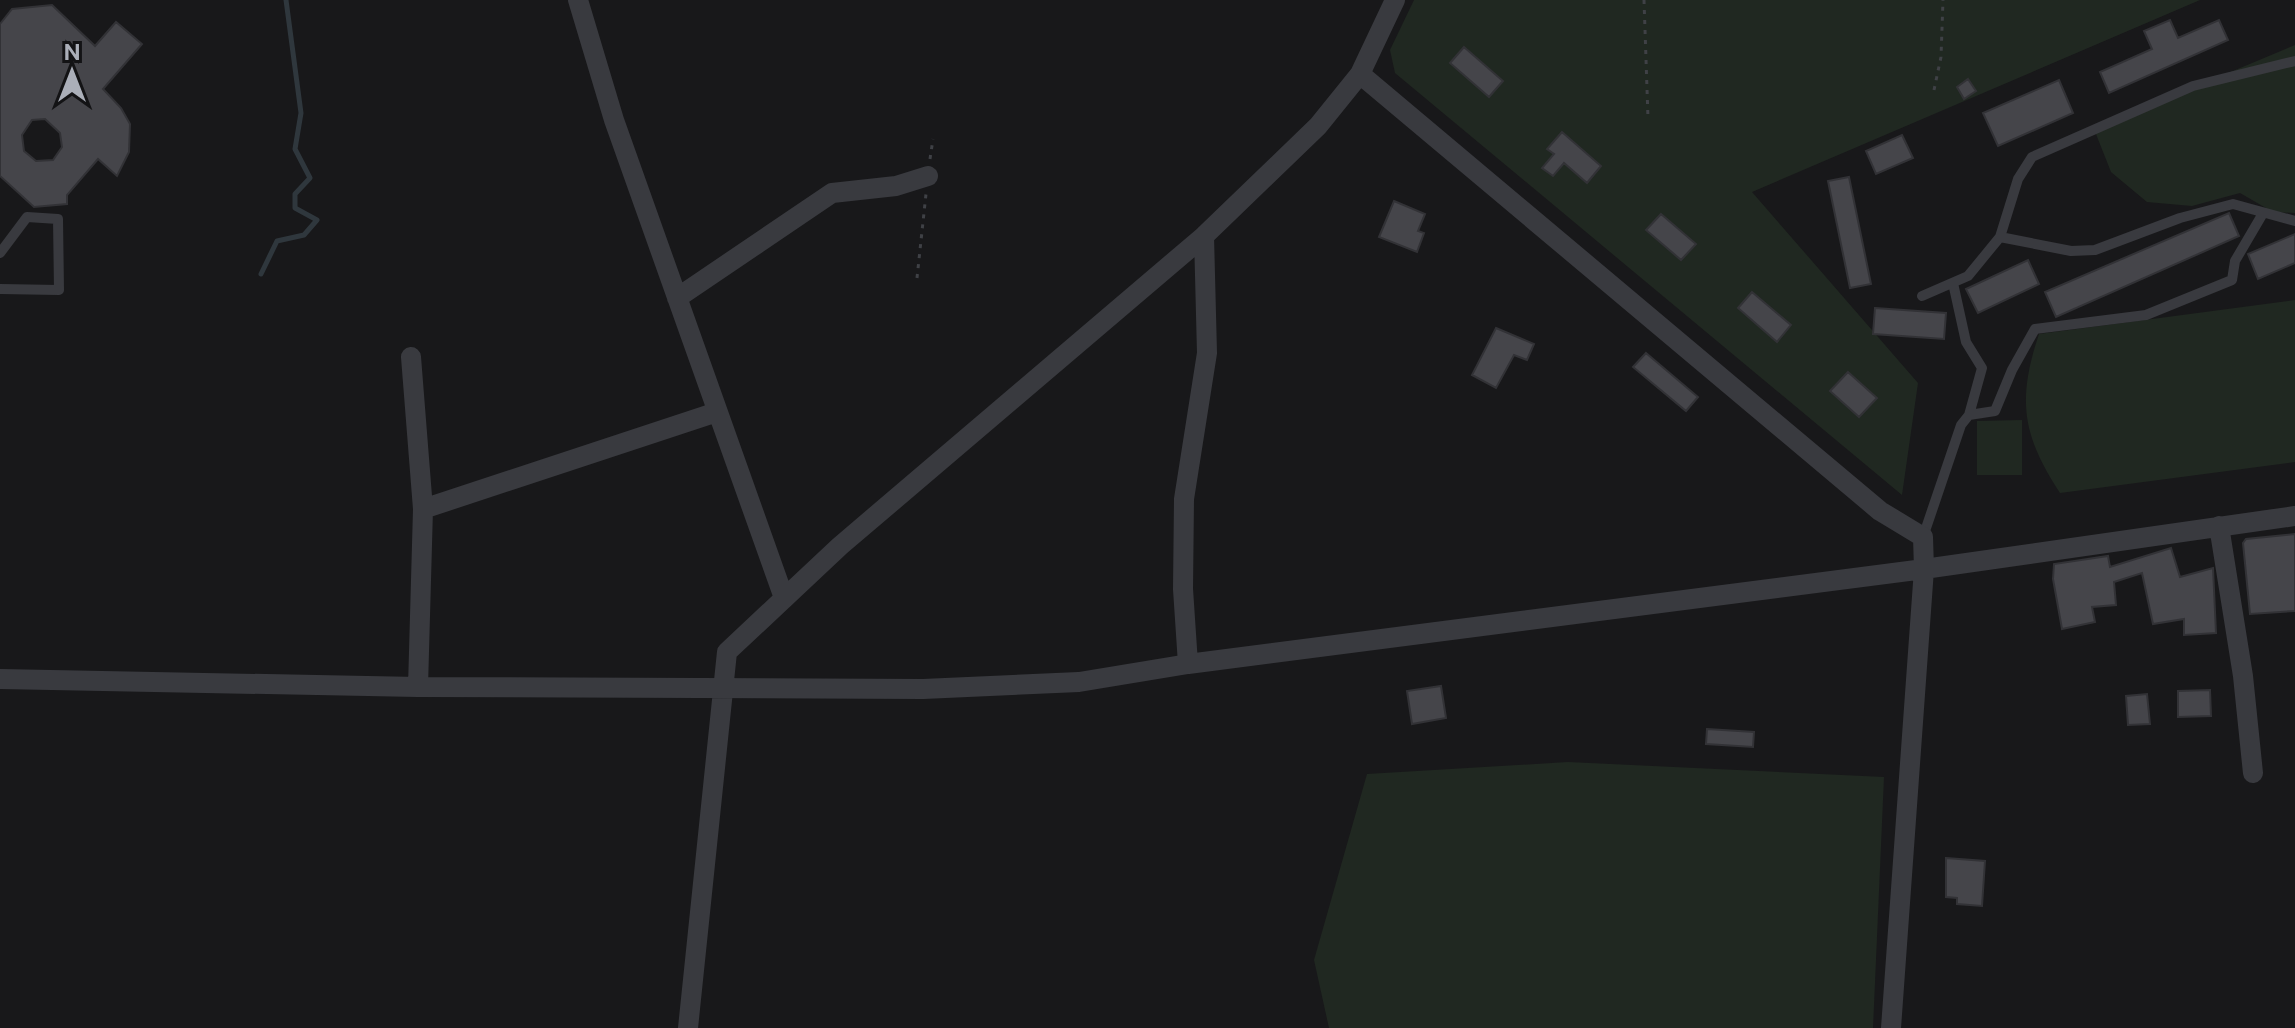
<svg xmlns="http://www.w3.org/2000/svg" width="2295" height="1028" font-family="'Public Sans',sans-serif">
<style>
.green{fill:#202821}
.lines{fill:none;stroke-linecap:round;stroke-linejoin:round}
.stream{stroke:#2f373d;stroke-width:5}
.building{fill:#45454a;stroke:#323236;stroke-width:2;fill-rule:evenodd}
.path{stroke:#3f4146;stroke-width:3;stroke-dasharray:4 6;stroke-linecap:butt}
.lane{stroke:#393a3f;stroke-width:10}
.street{stroke:#393a3f;stroke-width:20}
</style>
<rect width="100%" height="100%" fill="#18181a"/>
<path class="green" d="M1414,0H2200L1752,192L1918,383L1902,495L1395,73L1390,50Z
M2295,45V213L2273,212L2240,193L2192,206L2147,202L2111,172L2094,129Z
M2295,300V462L2060,493C2022,435 2017,400 2039,334Z
M2022,420V475H1977V421Z
M1568,762L1884,777L1873,1028H1329L1314,960L1367,774Z"/>
<g class="lines">
<path class="stream" d="M261,274L277,241L304,235L317,220L295,208V194L310,178L295,149L301,113L286,0"/>
</g>
<path class="building" d="M52,5L95,46L116,22L142,44L103,89L121,108L130,124L129,152L117,176L98,159L67,195V204L34,207L0,176V24L12,9ZM45,119L60,133L62,147L53,160L36,161L24,151L22,135L32,120Z
M2170,20L2178,38L2219,20L2228,40L2109,93L2100,72L2152,49L2144,31Z
M1464,47L1503,81L1489,97L1450,63Z
M1968,79L1976,91L1964,99L1957,87Z
M2059,80L2073,113L1998,146L1983,113Z
M1562,132L1601,166L1587,183L1564,163L1553,176L1542,168L1554,154L1547,149Z
M1902,135L1913,158L1876,174L1866,151Z
M1849,177L1871,284L1850,288L1828,181Z
M1394,201L1425,214L1418,231L1424,233L1417,252L1379,237Z
M2229,213L2239,236L2056,317L2045,292Z
M1661,214L1696,244L1681,260L1646,230Z
M2295,234V263L2258,279L2248,254Z
M2028,260L2039,284L1978,313L1966,289Z
M1752,292L1791,325L1777,342L1738,308Z
M1875,308L1946,313L1944,339L1873,334Z
M1496,328L1534,344L1527,360L1514,355L1496,388L1472,375Z
M1646,353L1698,397L1686,411L1633,367Z
M1848,372L1877,398L1859,417L1830,391Z
M2295,534V611L2250,614L2243,543L2246,539Z
M2171,548L2180,577L2213,568L2216,633L2184,635V619L2153,624L2142,573L2114,582L2116,605L2092,607L2095,622L2062,629L2053,579L2054,564L2108,556L2110,567Z
M1441,686L1446,718L1412,724L1407,691Z
M2210,690L2211,716L2178,717V691Z
M2147,694L2150,724L2128,725L2126,696Z
M1707,729L1754,732L1753,747L1706,744Z
M1946,858L1985,861L1982,906L1957,904V898L1946,897Z"/>
<g class="lines">
<path class="path" d="M1644,0L1648,118
M1934,90L1941,57L1943,0
M930,159L933,139
M917,278L926,194"/>
<path class="lane" d="M2000,237L2071,251L2095,250L2180,218L2233,204L2295,221
M0,253L27,217L58,219L59,290L0,289
M1953,283L1966,342L1982,368L1969,415
M1922,296L1968,276L2000,237L2018,179L2032,157L2193,86L2295,61
M1923,537L1961,425L1969,415L1995,411L2012,370L2035,329L2146,315L2232,280L2235,261L2262,215"/>
<path class="street" d="M578,0L614,120L784,598
M1360,74L1880,511L1923,537L1924,569L1891,1028
M677,298L832,193L896,186L928,176
M411,357L423,509L418,687
M423,509L717,412
M2219,526L2243,676L2253,773
M1188,664L1183,589L1184,499L1207,353L1204,236
M0,679L418,687L923,689L1079,682L1188,664L1924,569L2295,516
M688,1028L727,652L840,546L1204,236L1318,126L1360,74L1395,0"/>
</g>
<g transform="translate(72 72)" stroke="#131315" stroke-width="6" paint-order="stroke">
<path d="M0-6L14 30L0 20L-14 30Z" fill="#abafb9"/>
<text y="-12" font-size="22" font-weight="bold" text-anchor="middle" fill="#abafb9">N</text>
</g>
</svg>
